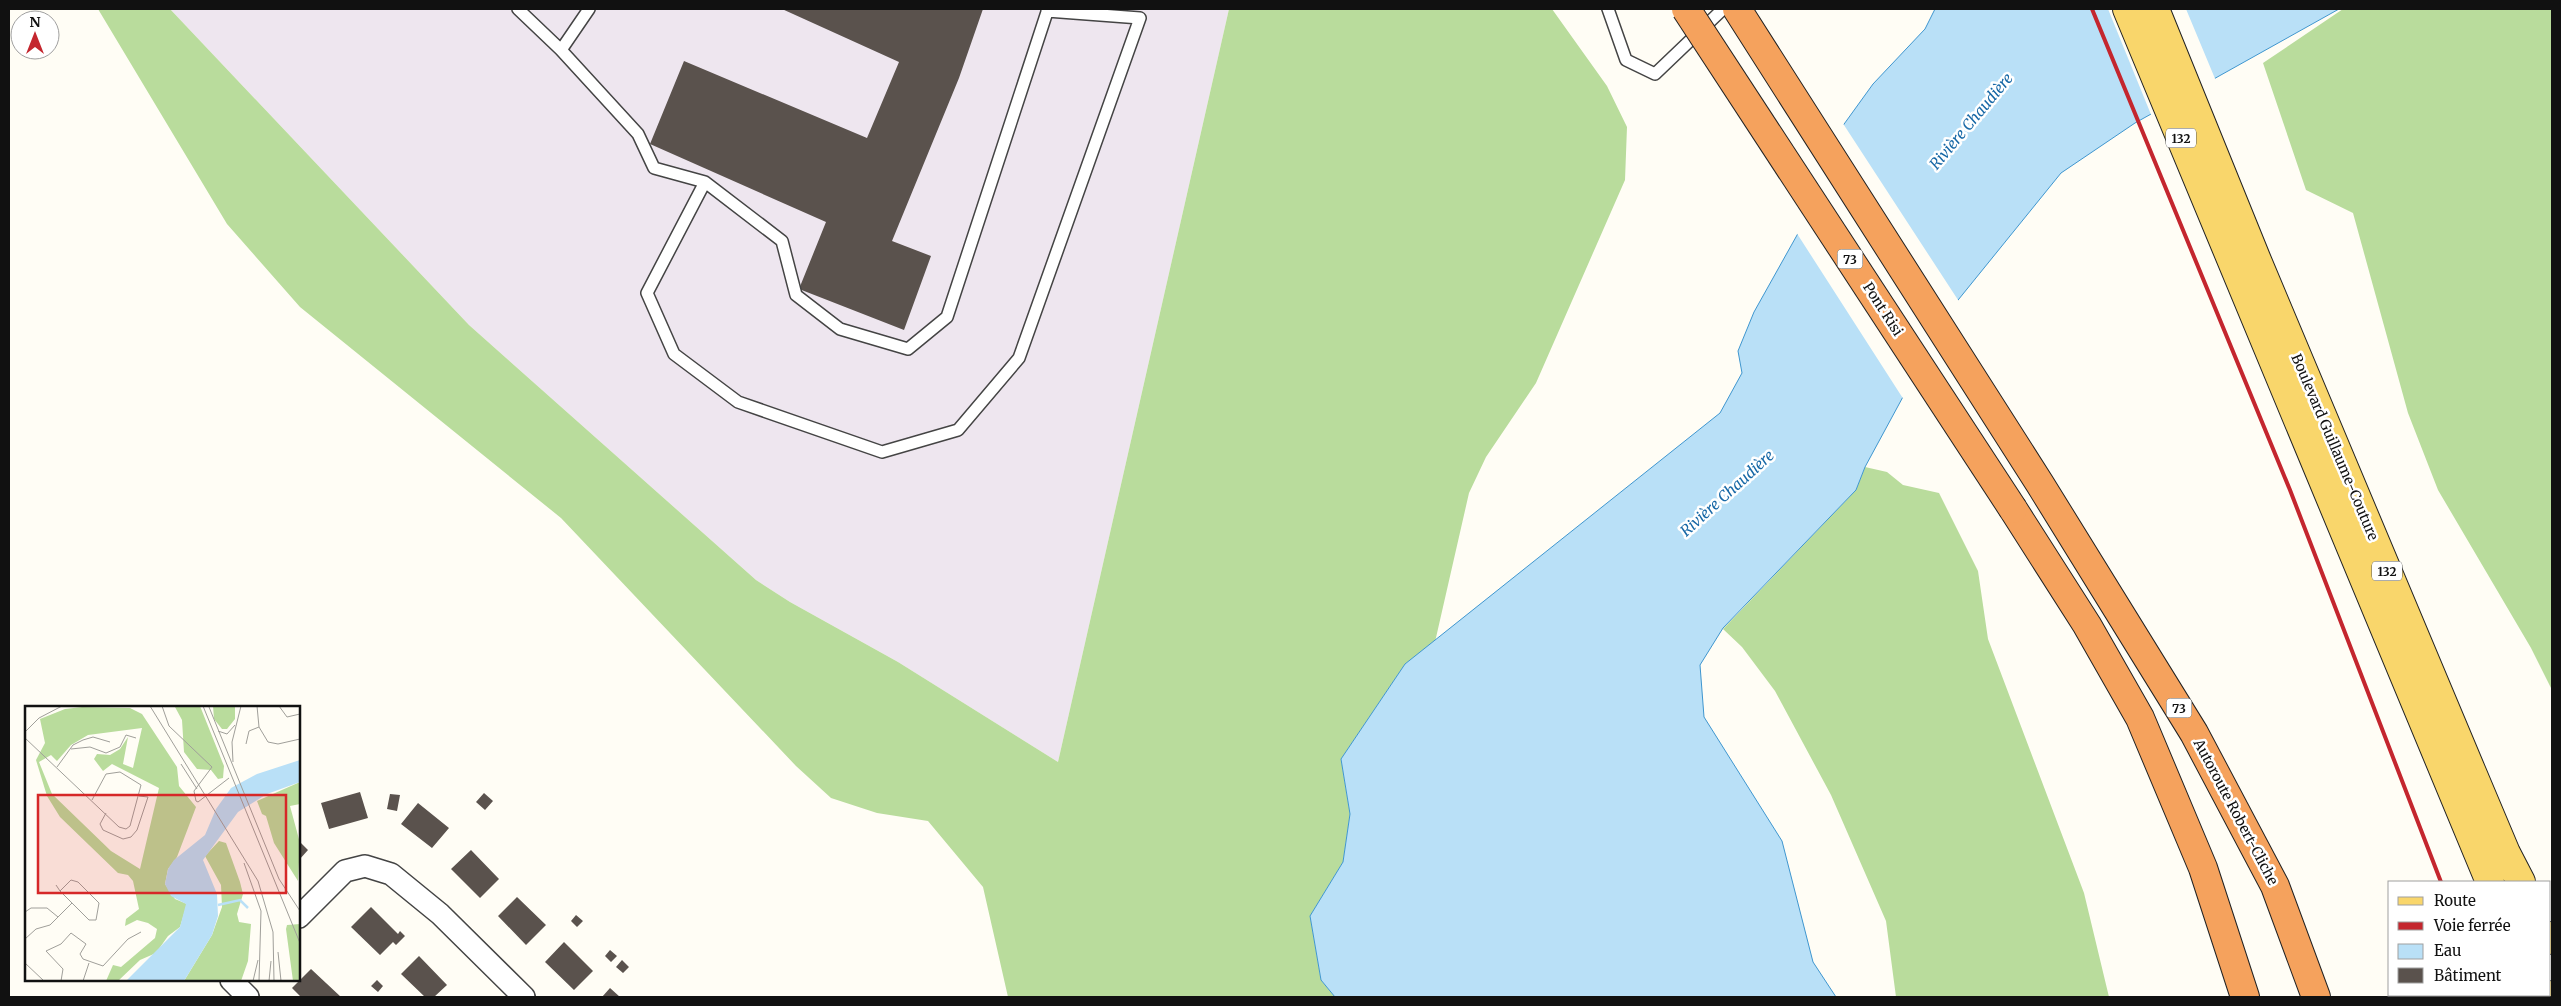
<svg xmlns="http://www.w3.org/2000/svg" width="2561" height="1006" font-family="Merriweather,serif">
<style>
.industrial{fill:#eee6ef}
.forest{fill:#b9dc9c}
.water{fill:#b9e0f7;stroke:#3f96cf}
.pier{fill:#fffdf5}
.building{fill:#5a524d}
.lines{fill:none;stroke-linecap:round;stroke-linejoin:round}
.lane-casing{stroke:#444;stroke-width:14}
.street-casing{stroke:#444;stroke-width:24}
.primary-casing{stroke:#222;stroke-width:30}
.highway-casing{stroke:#222;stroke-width:30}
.lane{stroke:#fff;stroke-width:11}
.street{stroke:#fff;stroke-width:21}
.primary{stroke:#f9d66b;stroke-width:28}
.highway{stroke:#f5a25d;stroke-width:28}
.rail{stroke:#c4262e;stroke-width:4}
.highway-bridge-casing{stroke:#222;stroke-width:30;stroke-linecap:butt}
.highway-bridge{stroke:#f5a25d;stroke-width:28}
.labels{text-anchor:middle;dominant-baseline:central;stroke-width:5;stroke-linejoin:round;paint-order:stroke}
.shield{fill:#fff;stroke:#585858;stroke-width:1}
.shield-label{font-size:12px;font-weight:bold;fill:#111}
.street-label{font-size:14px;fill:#111;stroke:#fff}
.water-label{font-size:15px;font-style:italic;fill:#1768a6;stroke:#fff}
.inset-river{fill:none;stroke:#b9e0f7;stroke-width:2.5}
.inset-road{fill:none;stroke:#a09f9a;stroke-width:1}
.view{fill:#d62828;fill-opacity:0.15;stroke:#d62828;stroke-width:2.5}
.inset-edge{fill:none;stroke:#111;stroke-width:2.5}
</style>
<rect width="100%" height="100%" fill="#fffdf5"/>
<path class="industrial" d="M170,9H1229L1058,762L898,662L790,602L756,580L469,325Z"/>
<path class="forest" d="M98,9H170L469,325L756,580L790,602L898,662L1058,762L1229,9H1552L1607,86L1627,127L1625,180L1536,383L1486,457L1469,493L1435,642L1405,664L1341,759L1350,814L1343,862L1310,916L1321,980L1335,997H1008L983,887L928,821L877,813L831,798L796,766L561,518L300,307L227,224Z
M2343,9H2552V690L2531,648L2438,490L2408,413L2353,213L2306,190L2263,63Z
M1865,467L1887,472L1903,485L1939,493L1978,571L1988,639L2084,893L2109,997H1896L1886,921L1831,795L1775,691L1742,647L1723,629L1856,490Z"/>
<path class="water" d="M1935,9H2339L2135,123L2061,173L1950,310L1865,467L1856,490L1723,628L1700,665L1704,717L1782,841L1813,962L1836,997H1335L1321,980L1310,916L1343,862L1350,814L1341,759L1405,664L1720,413L1742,373L1738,351L1754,312L1801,228L1834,138L1873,84L1925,29Z"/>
<path class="pier" d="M2108,9H2186L2216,81L2152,117Z
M1842,122L1960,303L1952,312L1904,400L1796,232L1810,183L1832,137Z"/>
<path class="building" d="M782,9H983L959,78L892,241L931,256L904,330L799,289L826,222L650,144L684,61L867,138L899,62Z
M360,792L368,818L329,829L321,803Z
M484,793L493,801L485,810L476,802Z
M390,794L400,795L397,811L387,809Z
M418,803L449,828L432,848L401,824Z
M299,841L308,850L299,860Z
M471,850L499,879L480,898L451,869Z
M517,897L546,925L526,945L498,916Z
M371,907L398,934L400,931L405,936L396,945L393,942L380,955L351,927Z
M576,915L583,921L577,927L571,921Z
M564,942L593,971L574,990L545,962Z
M610,950L617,956L611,962L605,956Z
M419,956L447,985L434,997H425L401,974Z
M622,960L629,967L623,973L616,967Z
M311,969L341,997H301L292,988Z
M377,980L383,986L378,992L371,986Z
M610,988L620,997H602Z"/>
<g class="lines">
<defs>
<path id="lane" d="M518,9L561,50L638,134L654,168L705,182L782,241L796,295L840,329L908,349L947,317L1048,9
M1608,9L1626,60L1655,74L1723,9
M561,50L589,9
M705,182L647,293L674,354L738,402L882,452L958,430L1019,358L1140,18L1047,11"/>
<path id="street" d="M299,917L345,871L365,866L391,874L440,914L524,997
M231,980L248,997"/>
<path id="primary" d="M2127,9L2490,882
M2155,9L2256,258L2471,770L2506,853L2521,882
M2550,936L2552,940
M2549,995L2550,997"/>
<path id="highway" d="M1737,9L2040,484L2194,733L2275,886L2316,997
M2013,509L2087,625L2140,718L2203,868L2245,997"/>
</defs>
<use href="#lane" class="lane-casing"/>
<use href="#street" class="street-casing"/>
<use href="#primary" class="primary-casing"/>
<use href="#highway" class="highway-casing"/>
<use href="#lane" class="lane"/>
<use href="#street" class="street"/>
<use href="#primary" class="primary"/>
<use href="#highway" class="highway"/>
<path class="rail" d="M2092,9L2290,490L2441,882
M2486,995L2487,997"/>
<defs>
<path id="highway-bridge" d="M1686,9L2013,509"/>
</defs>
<use href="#highway-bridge" class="highway-bridge-casing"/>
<use href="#highway-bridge" class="highway-bridge"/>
</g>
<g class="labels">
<g class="shield">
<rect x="2166" y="128.5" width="30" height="19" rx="4"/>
<rect x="1837.5" y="249.5" width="25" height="19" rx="4"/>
<rect x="2372" y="561.5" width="30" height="19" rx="4"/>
<rect x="2166.5" y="698.5" width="25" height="19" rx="4"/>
</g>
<g class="shield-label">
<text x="2181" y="138">132</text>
<text x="1850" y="259">73</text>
<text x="2387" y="571">132</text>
<text x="2179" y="708">73</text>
</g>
<g class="street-label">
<text transform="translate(1883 309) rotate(57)">Pont Risi</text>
<text transform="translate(2335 447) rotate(67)">Boulevard Guillaume-Couture</text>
<text transform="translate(2236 812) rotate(62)">Autoroute Robert-Cliche</text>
</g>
<g class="water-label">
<text transform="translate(1971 121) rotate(-50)">Rivière Chaudière</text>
<text transform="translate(1727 493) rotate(-42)">Rivière Chaudière</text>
</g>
</g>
<g transform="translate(25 706)">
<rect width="275" height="275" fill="#fffdf5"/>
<path d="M175,0L199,60L198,72L193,73L186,64L172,63L159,46L157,14L150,1ZM188,0H210V13L202,23H197L189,13ZM57,1L105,2L117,8L152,61L154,80L171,101L152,151L143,163L140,178L150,193L162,198L155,221L143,230L131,247L115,254L93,275H81L88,259L96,261L130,232L132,223L123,217L112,214L100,220L101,213L114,203L108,175L103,169L93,167L35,111L22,90L11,54L20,37L15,13L40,3ZM117,22L108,62L98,58L103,31L95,43L85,49L72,48L69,53L78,65L87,58L134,82L115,163L86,145L27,88L14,56L26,49L32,55L46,39L63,29ZM275,76V98L265,100L275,137L273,175L249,137L241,110L237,108L232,95ZM194,135L201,137L215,176L218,188L212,208L214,216L226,218L223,255L216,275H159L187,229L197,201L196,179L180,150ZM275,218V275H268L261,223L262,219Z" fill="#b9dc9c" fill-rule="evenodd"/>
<path d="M275,54V76L242,88L213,106L178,154L192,188L193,210L187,229L159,275H101L155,221L161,198L146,190L140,178L143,163L149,154L180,129L191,103L206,82L232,68Z" fill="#b9e0f7"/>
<path class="inset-river" d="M193,199L215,194L223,202"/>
<path class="inset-road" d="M125,0L233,175L248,226L249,275M137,0L144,20L187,61L169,85L171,95L173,96L204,72M178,0L275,237M232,0L234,21L243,36L253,38L275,33M254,0L262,11L275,8M184,1L254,173L275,205M193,25L202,28L210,19M0,26L14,12L37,0M0,32L94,121L101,123L105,120L116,79L95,66L81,68L67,94M221,38L224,25L234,21M46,43L65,41L81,47L95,41L101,29L111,32M208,56L207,36L216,0M156,58L172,83M32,61L48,39L58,34L68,31L85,36M81,107L75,118L78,124L98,133L106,131L112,124L123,91L114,90M219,157L236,205L234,275M31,179L35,185L64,214H71L74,197L53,176L46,174L35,185M0,206L6,202H22L33,211M0,233L11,223L25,219L47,197M253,246L256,275M0,257L19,275M36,275L38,263L21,245L36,238L46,227L61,238L55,248L58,253L78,260L103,233L116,226M58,275L64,257M228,275L233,254M244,275L246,255"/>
<path class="view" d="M13,89H261V187H13Z"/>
<rect width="275" height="275" class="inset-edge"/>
</g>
<rect width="2561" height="1006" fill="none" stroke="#111111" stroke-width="20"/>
<rect x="2388" y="881" width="162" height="115" fill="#ffffff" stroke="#a0a0a0"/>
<rect x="2398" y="897" width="25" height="8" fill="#f9d66b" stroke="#a0a0a0"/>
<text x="2434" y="906" font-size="15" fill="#111111">Route</text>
<rect x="2398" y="922" width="25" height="8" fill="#c4262e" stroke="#a0a0a0"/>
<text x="2434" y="931" font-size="15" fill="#111111">Voie ferrée</text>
<rect x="2398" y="944" width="25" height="15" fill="#b9e0f7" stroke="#a0a0a0"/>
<text x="2434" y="956" font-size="15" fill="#111111">Eau</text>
<rect x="2398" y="968" width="25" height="15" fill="#5a524d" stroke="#a0a0a0"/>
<text x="2434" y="981" font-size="15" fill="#111111">Bâtiment</text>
<g transform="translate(35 35)"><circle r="24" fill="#ffffff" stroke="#a0a0a0"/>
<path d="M0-4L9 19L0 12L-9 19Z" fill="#c4262e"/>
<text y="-8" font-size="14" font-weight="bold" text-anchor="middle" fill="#111111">N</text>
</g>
</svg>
